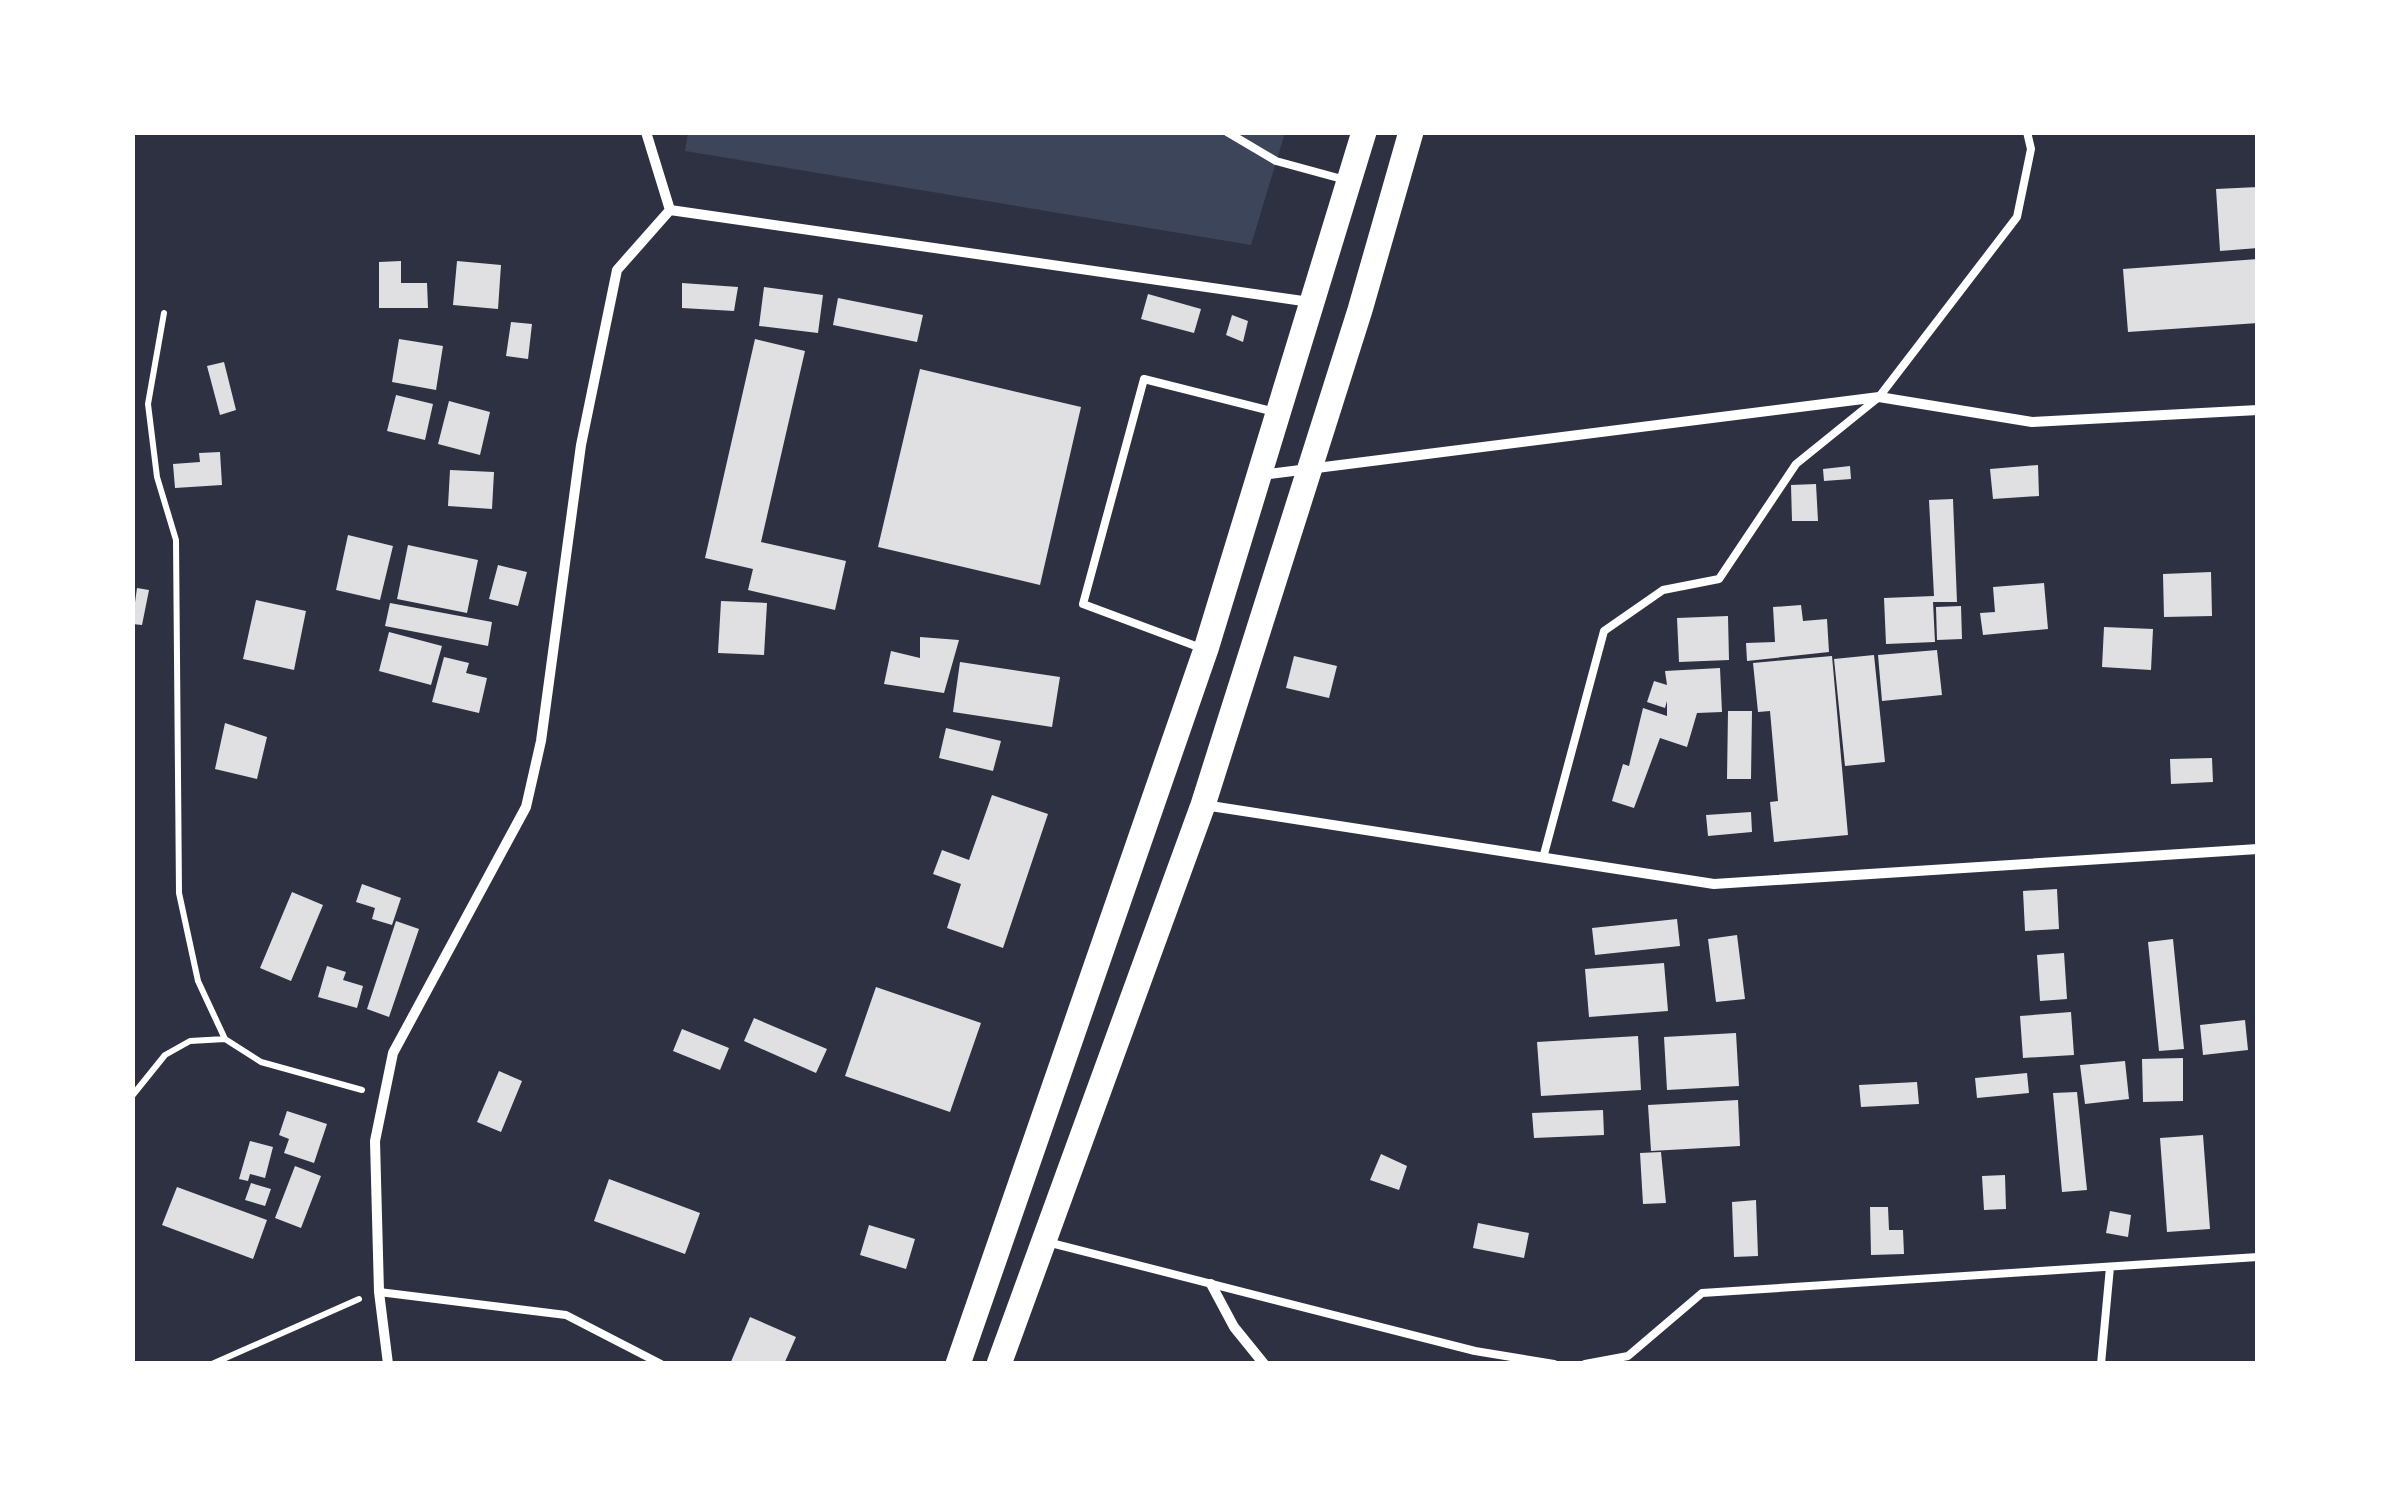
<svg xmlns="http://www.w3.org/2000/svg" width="2390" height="1496" font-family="'Work Sans',sans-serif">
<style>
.green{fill:#3c4559}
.building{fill:#e0e0e3}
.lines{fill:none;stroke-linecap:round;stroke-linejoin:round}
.path{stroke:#fff;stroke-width:6}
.service{stroke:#fff;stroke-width:8}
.minor{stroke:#fff;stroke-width:10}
.primary{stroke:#fff;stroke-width:25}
</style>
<rect width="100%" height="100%" fill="#2d3142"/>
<path class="green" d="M688,132L1285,133L1251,245L685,151Z"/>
<path class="building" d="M2258,187V248L2220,251L2216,189Z
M2258,259V323L2128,332L2123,269Z
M401,261V283H427L428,308H379V262Z
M457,261L501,265L498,309L453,305Z
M682,283L738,287L734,311L682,308Z
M764,287L823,295L818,333L759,326Z
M1148,294L1201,309L1194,333L1141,319Z
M838,298L923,315L917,342L833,325Z
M1232,315L1248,321L1243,342L1226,335Z
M511,322L532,324L528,359L506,356Z
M399,339L443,346L436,390L392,382Z
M755,339L805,351L761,542L846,561L835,610L748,590L753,569L705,558Z
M224,362L236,410L220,415L207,366Z
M920,369L1081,407L1040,585L878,547Z
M396,395L433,404L425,440L387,431Z
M449,401L490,412L480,455L438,444Z
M220,452L222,485L175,488L173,464L200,462L199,453Z
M2038,465L2039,496L1993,499L1990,469Z
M1850,466L1851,479L1824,481L1823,469Z
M450,470L494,472L492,509L448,506Z
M1816,484L1818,521H1792L1791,485Z
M1953,499L1957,602H1933L1935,642L1886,644L1884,598L1934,596L1929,500Z
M348,535L393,546L380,600L336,590Z
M408,545L478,560L467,613L397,599Z
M498,565L527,572L518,606L489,599Z
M2211,572L2212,616L2164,617L2163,574Z
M2044,583L2048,629L1983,635L1980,613L1995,612L1993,587Z
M137,588L149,590L142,625L132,624Z
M256,600L306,611L294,670L243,659Z
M721,601L767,603L764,655L718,653Z
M390,603L492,622L488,646L385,626Z
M1801,605L1803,621L1827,619L1829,652L1747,661L1746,643L1775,642L1773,607Z
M1961,606L1962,639L1937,640L1936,607Z
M1728,616L1729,660L1679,662L1677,618Z
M2104,627L2153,629L2151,670L2102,667Z
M389,632L442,646L431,685L379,671Z
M920,637L959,640L944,693L884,684L891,651L920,658Z
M1937,650L1942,695L1882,701L1878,655Z
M1874,655L1885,762L1845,766L1834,659Z
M1294,656L1337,666L1329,698L1286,688Z
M1832,656L1848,835L1774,842L1770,802L1778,801L1770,711L1758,712L1753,663Z
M444,657L469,663L466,673L487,678L479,713L432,702Z
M960,662L1060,677L1052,727L953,712Z
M1720,668L1722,712L1697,713L1687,747L1660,738L1634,808L1612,801L1623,764L1629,766L1643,708L1667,716V701L1665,708L1647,702L1654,681L1667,685L1665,671Z
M1728,711H1752L1751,779H1727Z
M225,723L267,737L257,779L215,769Z
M946,728L1001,741L993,771L939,758Z
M2212,758L2213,782L2171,784L2170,759Z
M992,795L1048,814L1003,948L947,928L961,884L933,874L942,850L969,860Z
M1751,812L1752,832L1708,836L1706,815Z
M362,884L401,898L392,925L372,919L375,908L356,902Z
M2057,889L2059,929L2025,931L2023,891Z
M292,892L323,905L291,981L260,968Z
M1677,919L1680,946L1595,955L1592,928Z
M396,921L419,929L389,1017L367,1009Z
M1737,935L1745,999L1716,1002L1708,939Z
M2173,939L2184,1049L2159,1051L2148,942Z
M2064,953L2067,999L2040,1001L2037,955Z
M1664,963L1668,1011L1589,1017L1585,969Z
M327,966L346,972L343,980L363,986L357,1008L318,997Z
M876,987L981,1023L950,1112L845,1076Z
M2071,1012L2074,1055L2023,1058L2020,1016Z
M754,1018L827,1049L816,1073L744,1041Z
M2245,1020L2248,1050L2203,1055L2200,1025Z
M682,1029L729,1048L720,1070L673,1051Z
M1736,1033L1739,1086L1667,1090L1664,1037Z
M1638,1036L1641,1090L1541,1096L1537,1042Z
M2183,1058V1101L2143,1102L2142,1059Z
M2125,1061L2129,1099L2085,1104L2080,1065Z
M499,1071L522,1081L501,1132L477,1122Z
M2027,1073L2029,1093L1977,1098L1975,1078Z
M1917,1082L1919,1104L1861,1107L1859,1085Z
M2077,1092L2087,1190L2062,1192L2053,1093Z
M1738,1100L1740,1146L1651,1151L1648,1105Z
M1603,1110L1604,1135L1534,1138L1532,1113Z
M287,1111L327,1124L314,1163L284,1153L289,1139L279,1135Z
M2203,1135L2210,1229L2167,1232L2160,1138Z
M250,1141L273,1147L265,1178L250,1174L248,1181L239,1179Z
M1661,1152L1666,1203L1643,1204L1640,1153Z
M1381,1154L1407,1166L1399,1190L1370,1180Z
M295,1166L321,1176L301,1228L275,1218Z
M2005,1175L2006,1209L1984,1210L1982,1176Z
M609,1179L700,1213L685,1254L594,1221Z
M251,1183L271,1189L265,1206L245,1200Z
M177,1187L267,1220L253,1259L162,1225Z
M1756,1200L1758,1256L1734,1257L1732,1202Z
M1870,1207H1888L1889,1230H1903L1904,1254L1871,1255Z
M2110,1211L2131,1215L2128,1237L2106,1233Z
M1478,1223L1529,1233L1524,1258L1473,1248Z
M869,1225L915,1239L906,1269L860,1255Z
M750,1317L796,1337L784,1364H730Z"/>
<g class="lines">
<path class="path" d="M164,313L148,404L157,477L176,540L179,893L198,981L225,1039
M132,1096L165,1055L190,1041L225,1039L261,1062L362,1090
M212,1364L359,1299"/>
<path class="service" d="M1227,132L1276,161L1342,179
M1201,648L1083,604L1144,379L1271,411
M1543,858L1604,631L1663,590L1719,579L1796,464L1879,397L2017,217L2031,149L2027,132
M1047,1242L1475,1351L1554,1364
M379,1292L566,1315L661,1364
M1585,1364L1628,1356L1702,1293L2258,1257
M2101,1364L2110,1267"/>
<path class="minor" d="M670,210L1310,302
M1261,475L1879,397L2032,422L2258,410
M1204,805L1714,884L2258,849
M1211,1284L1234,1327L1264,1364
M388,1364L379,1292L375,1141L393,1053L526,807L541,741L581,445L617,270L670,210L646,132"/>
<path class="primary" d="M958,1364L1206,649L1364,132
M999,1364L1203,805L1360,310L1411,132"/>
</g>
<rect width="2390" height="1496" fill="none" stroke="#ffffff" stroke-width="270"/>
</svg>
